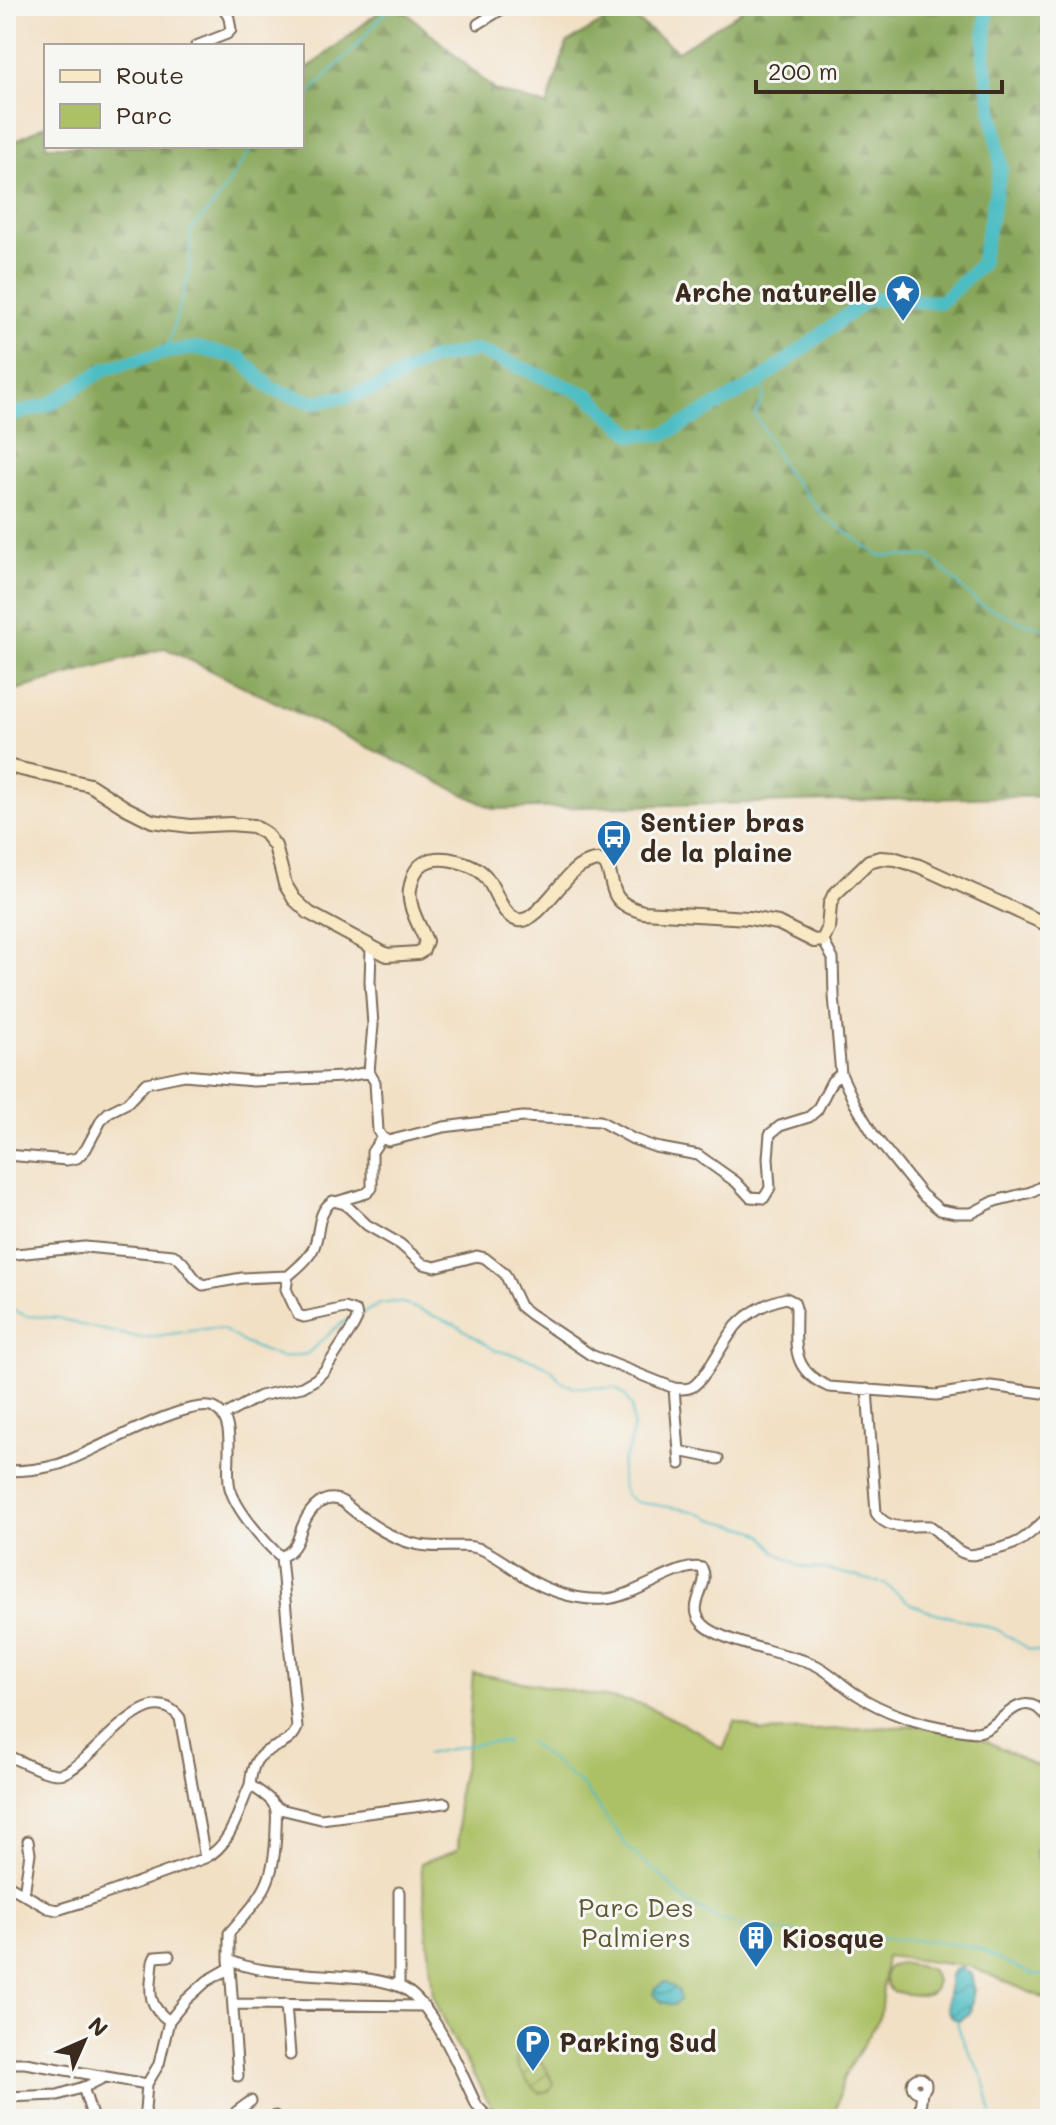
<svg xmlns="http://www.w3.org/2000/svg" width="1056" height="2125" font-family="Mali,sans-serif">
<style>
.forest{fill:url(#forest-firs);stroke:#62683c;stroke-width:2}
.park{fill:#acc166;stroke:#747642;stroke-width:2}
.garden{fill:url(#garden-furrows);stroke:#747642;stroke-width:2}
.water{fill:url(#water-waves);stroke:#447471;stroke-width:2}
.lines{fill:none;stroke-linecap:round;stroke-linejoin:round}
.stream{stroke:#4ebdc4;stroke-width:2}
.river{stroke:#4ebdc4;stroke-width:14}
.street-casing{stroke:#7b6a58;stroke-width:13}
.secondary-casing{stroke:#7b6a58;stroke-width:16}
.street{stroke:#fff;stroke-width:9}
.secondary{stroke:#f8e8c3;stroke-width:12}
.labels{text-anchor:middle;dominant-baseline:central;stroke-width:6;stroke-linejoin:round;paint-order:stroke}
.poi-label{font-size:26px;font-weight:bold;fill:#3b2a1e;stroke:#f6f6f2;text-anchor:start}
.park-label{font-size:26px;fill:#5d5734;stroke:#f6f6f2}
</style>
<defs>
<pattern id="forest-firs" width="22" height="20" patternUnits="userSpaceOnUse" patternTransform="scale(2)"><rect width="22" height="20" fill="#89a75b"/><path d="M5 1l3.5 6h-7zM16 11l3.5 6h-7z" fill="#71884b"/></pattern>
<pattern id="garden-furrows" width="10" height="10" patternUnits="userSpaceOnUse" patternTransform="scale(2)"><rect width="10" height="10" fill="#acc166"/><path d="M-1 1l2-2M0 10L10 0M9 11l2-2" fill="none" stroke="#8d9d53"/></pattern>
<pattern id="water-waves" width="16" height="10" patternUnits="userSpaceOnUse" patternTransform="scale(2)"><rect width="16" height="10" fill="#4ebdc4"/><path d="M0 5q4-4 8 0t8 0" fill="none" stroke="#429a9f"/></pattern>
</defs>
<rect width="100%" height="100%" fill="#f6f6f2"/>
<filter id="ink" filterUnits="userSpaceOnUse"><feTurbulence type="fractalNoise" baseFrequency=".0125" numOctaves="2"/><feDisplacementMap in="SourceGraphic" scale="16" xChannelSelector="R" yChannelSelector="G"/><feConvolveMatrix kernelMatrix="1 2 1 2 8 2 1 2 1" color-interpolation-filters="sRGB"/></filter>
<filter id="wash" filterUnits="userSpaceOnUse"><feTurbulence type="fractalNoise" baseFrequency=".006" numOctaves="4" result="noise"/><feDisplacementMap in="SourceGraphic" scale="32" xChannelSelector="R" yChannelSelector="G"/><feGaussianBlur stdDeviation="1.8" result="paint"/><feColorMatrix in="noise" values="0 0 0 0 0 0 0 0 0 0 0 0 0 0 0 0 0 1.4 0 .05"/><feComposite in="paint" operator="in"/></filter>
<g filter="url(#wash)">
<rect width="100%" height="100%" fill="#f2e0c5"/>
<path class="forest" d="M386,6H399L496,91L547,106L567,43L623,10L678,51L741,11L742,6H1050V796L494,809L165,648L6,693V146L46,125V146H302V70L310,67Z"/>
<path class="park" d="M473,1673L643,1704L701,1733L723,1750L735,1721L762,1732L919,1726L976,1736L1050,1772V2001L971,1967L886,1956L880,2017L843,2079L834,2119H681L640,2113L558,2119H517L493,2110L451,2035L433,1995L421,1863L454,1851L458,1848L459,1831L457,1798L468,1744Z
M899,1963L928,1968C940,1978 939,1995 920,1996C912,1996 901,1994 893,1992C884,1984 882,1974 890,1966Z"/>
<path class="garden" d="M526,2050C539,2054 549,2072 553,2084L549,2091L540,2093C533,2088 514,2067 516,2058C516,2055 518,2054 519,2051Z"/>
<path class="water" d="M1050,1822V1862L1045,1864L1036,1858L1035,1851L1040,1845L1045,1846L1047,1841L1041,1835L1040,1826L1044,1823Z
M961,1968L971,1974L974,1988L970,2013L960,2020C943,2018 947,2001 949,1988C950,1984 948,1979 950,1975C952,1970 956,1969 961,1968Z
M665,1982L679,1991L680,2000L673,2005L662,2002L654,1994L656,1988Z"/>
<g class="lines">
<path class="stream" d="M302,104L325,77L352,51L380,18L393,6
M166,352L189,274L191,230L215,204L253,146
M760,381L765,395L755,414L785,470L824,516L879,556H929L978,603L1018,621L1050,630
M6,1307L27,1316L58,1318L81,1325L142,1338L212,1328L224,1330L246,1344L282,1358L307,1354L334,1329L351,1317
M361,1314L380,1304L394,1302L403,1303L456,1325L495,1350L530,1359L544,1365L552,1370L561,1381L573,1387L615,1388L625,1395L632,1407L633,1426L630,1446L622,1463L621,1477L623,1489L626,1495L636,1502L694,1511L715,1520L753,1530L764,1536L775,1551L799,1566L808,1568L826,1569L885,1584L911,1604L925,1610L996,1629L1031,1650L1050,1652
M528,1742L583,1786L629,1849L663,1878L686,1902L714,1917L747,1928L806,1934
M426,1754C453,1748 480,1742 508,1742
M843,1935L872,1937
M879,1938L931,1941L977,1948L1033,1975L1050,1974
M957,2020C960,2042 976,2060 984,2080C988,2091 988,2102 992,2113"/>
<path class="river" d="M6,417L50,404L105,369L166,352L197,348L240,358L272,389L312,402L345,397L377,388L431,359L477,350L588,395L633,435L665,434L760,381L868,299L941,302L981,264L1001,167L984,56L987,6"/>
</g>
</g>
<g filter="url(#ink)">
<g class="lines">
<defs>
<path id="street" d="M249,8L255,6
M478,24L507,6
M196,46L227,34L231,30L229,18L223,6
M823,940L833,959L834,996L841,1074L855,1104L873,1134L922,1195L940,1210L956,1213H972L995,1201L1031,1192L1050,1182
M371,948L370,982L373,1025L369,1072L375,1082L378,1131L382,1137L388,1141L444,1127L523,1117L600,1121L633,1139L655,1147L698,1155L736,1182L750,1197L764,1198L770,1188L768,1158L770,1134L780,1126L809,1117L817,1110L832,1081L841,1074
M6,1155L67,1160L77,1158L86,1149L102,1119L109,1112L127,1103L146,1083L184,1075L253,1081L343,1077L369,1072
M339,1201L367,1193L372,1188V1152L382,1137
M6,1255L85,1247L173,1255C187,1261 190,1278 203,1285L242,1278L288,1276C297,1268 309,1259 314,1247C321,1230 316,1212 333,1201L345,1204L367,1225L400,1244L423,1264L435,1267L477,1256L485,1258L505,1274L520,1306L530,1314L591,1355L674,1388C680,1389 686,1390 692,1387C706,1379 724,1340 737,1325C749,1312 768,1302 786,1298L794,1302L796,1308C796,1345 790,1370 829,1387L936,1395L991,1386L1050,1394
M674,1388L680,1464
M867,1389L876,1513C889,1533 910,1524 930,1526C942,1534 952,1550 966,1554C972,1556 978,1554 984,1552C1020,1545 1024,1540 1050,1515
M223,1416L260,1396L302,1387L316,1379L325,1370L353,1327L357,1319L356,1312L345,1308L304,1317L298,1315L286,1289L288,1276
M679,1451L718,1459
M6,1471C24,1471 43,1469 60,1464C91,1453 188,1397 214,1408C239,1419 224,1468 230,1488C236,1510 264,1542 281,1557L297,1728C289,1748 268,1744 257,1760C252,1767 251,1776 250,1785C257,1790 270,1797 274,1805C278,1811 276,1822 276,1829C275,1884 263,1895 229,1933V1960C252,1971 282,1972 307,1974C337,1976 369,1976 398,1986C432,1997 461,2074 477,2106L486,2115L497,2119
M281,1557C286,1554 289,1553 292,1549C299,1542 299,1533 303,1525C310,1508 325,1492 343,1502C366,1522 396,1544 428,1546C445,1548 466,1543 483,1550C502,1558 516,1572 534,1582C554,1593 582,1601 605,1599C633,1598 681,1561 702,1568C712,1587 684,1605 703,1624C720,1642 785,1653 811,1663C829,1670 840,1684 856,1694C882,1712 922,1725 953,1729C960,1730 970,1732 977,1732C998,1730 1014,1695 1036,1707C1041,1710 1045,1716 1050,1719
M6,1755C21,1761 50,1778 64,1773C93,1763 147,1674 180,1718L205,1858
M274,1805L280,1809L321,1819L445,1803
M6,1884L48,1908L57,1910L89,1900L205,1858C232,1845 238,1810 250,1785
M24,1894L30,1853L28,1841
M230,1968L238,2076
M399,1986V1892
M234,2004L424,2006
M286,2004L290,2055
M169,2021C144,2002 151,1989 153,1962L155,1957L169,1956
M6,2063H25L147,2084
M912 2085a7 7 0 1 1 14 0a7 7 0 1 1-14 0Z
M83,2087L93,2119
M6,2097L58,2095L87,2086L105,2077
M148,2119L145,2110L147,2084L159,2064L169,2021L186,2000L207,1981L230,1968L229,1960
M233,2119L236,2112L251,2101
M274,2119L275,2116
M919,2119L922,2091"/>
<path id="secondary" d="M6,768L12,767L90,785L126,808L152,821L190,826L230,824L253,826L265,833L275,846L285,884L294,899L309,913L387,955L418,953L423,950L426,941C420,926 407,906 410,889C412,879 414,869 424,863C440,853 475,863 486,877C496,889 501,916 518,920C537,925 564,874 581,866C615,848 606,879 617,897C623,906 634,909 643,912L749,918L778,923L814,941L823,940L828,929L830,904L834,895L869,861L880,858L896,859L919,866L1050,926"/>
</defs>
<use href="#street" class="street-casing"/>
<use href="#secondary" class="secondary-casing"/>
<use href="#street" class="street"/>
<use href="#secondary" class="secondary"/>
</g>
</g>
<defs>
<symbol id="sight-pin" viewBox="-11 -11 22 30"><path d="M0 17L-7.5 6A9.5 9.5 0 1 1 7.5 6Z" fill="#1f6fb2" stroke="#f6f6f2"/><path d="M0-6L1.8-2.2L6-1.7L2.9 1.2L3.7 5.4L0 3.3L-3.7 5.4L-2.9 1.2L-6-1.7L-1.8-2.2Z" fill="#fff"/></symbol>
<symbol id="bus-pin" viewBox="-11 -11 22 30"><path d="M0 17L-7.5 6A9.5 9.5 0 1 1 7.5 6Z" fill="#1f6fb2" stroke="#f6f6f2"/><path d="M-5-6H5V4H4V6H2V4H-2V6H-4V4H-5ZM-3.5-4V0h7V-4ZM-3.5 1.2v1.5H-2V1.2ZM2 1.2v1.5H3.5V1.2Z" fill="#fff"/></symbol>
<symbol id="building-pin" viewBox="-11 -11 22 30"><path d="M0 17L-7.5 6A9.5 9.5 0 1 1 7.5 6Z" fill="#1f6fb2" stroke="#f6f6f2"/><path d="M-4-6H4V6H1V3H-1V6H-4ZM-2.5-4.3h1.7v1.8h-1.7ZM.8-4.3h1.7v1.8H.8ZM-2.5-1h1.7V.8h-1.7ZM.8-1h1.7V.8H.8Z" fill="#fff"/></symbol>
<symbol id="parking-pin" viewBox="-11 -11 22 30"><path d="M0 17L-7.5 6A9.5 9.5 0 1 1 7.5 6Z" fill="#1f6fb2" stroke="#f6f6f2"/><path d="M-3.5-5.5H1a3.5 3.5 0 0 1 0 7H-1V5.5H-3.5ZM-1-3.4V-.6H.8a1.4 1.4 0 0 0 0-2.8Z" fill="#fff"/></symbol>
</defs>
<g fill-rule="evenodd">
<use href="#sight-pin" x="883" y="272" width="40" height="54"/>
<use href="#bus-pin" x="594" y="817" width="40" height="54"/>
<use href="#building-pin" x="736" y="1918" width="40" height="54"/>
<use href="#parking-pin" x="513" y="2022" width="40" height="54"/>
</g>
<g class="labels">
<g class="poi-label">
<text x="877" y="292" text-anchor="end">Arche naturelle</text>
<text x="640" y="822">Sentier bras<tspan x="640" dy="30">de la plaine</tspan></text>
<text x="782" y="1938">Kiosque</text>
<text x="559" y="2042">Parking Sud</text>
</g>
<g class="park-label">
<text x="636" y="1907">Parc Des<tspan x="636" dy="30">Palmiers</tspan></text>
</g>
</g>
<rect width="1056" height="2125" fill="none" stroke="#f6f6f2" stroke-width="32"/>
<rect x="44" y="44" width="260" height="104" fill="#f6f6f2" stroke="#aba49d" stroke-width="2"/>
<rect x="60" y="70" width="40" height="12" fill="#f8e8c3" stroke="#aba49d" stroke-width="2"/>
<text x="116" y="84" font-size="24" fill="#3b2a1e">Route</text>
<rect x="60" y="104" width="40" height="24" fill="#acc166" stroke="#aba49d" stroke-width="2"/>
<text x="116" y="124" font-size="24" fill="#3b2a1e">Parc</text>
<g transform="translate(84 2041) rotate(45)" stroke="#f6f6f2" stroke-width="6" paint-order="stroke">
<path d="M0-6L14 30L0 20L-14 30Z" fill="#3b2a1e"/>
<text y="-12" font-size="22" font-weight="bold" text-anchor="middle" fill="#3b2a1e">N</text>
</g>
<path d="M756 80v12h246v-12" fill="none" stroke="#3b2a1e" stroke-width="4"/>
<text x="768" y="80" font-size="24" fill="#3b2a1e" stroke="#f6f6f2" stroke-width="6" paint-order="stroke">200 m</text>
</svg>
